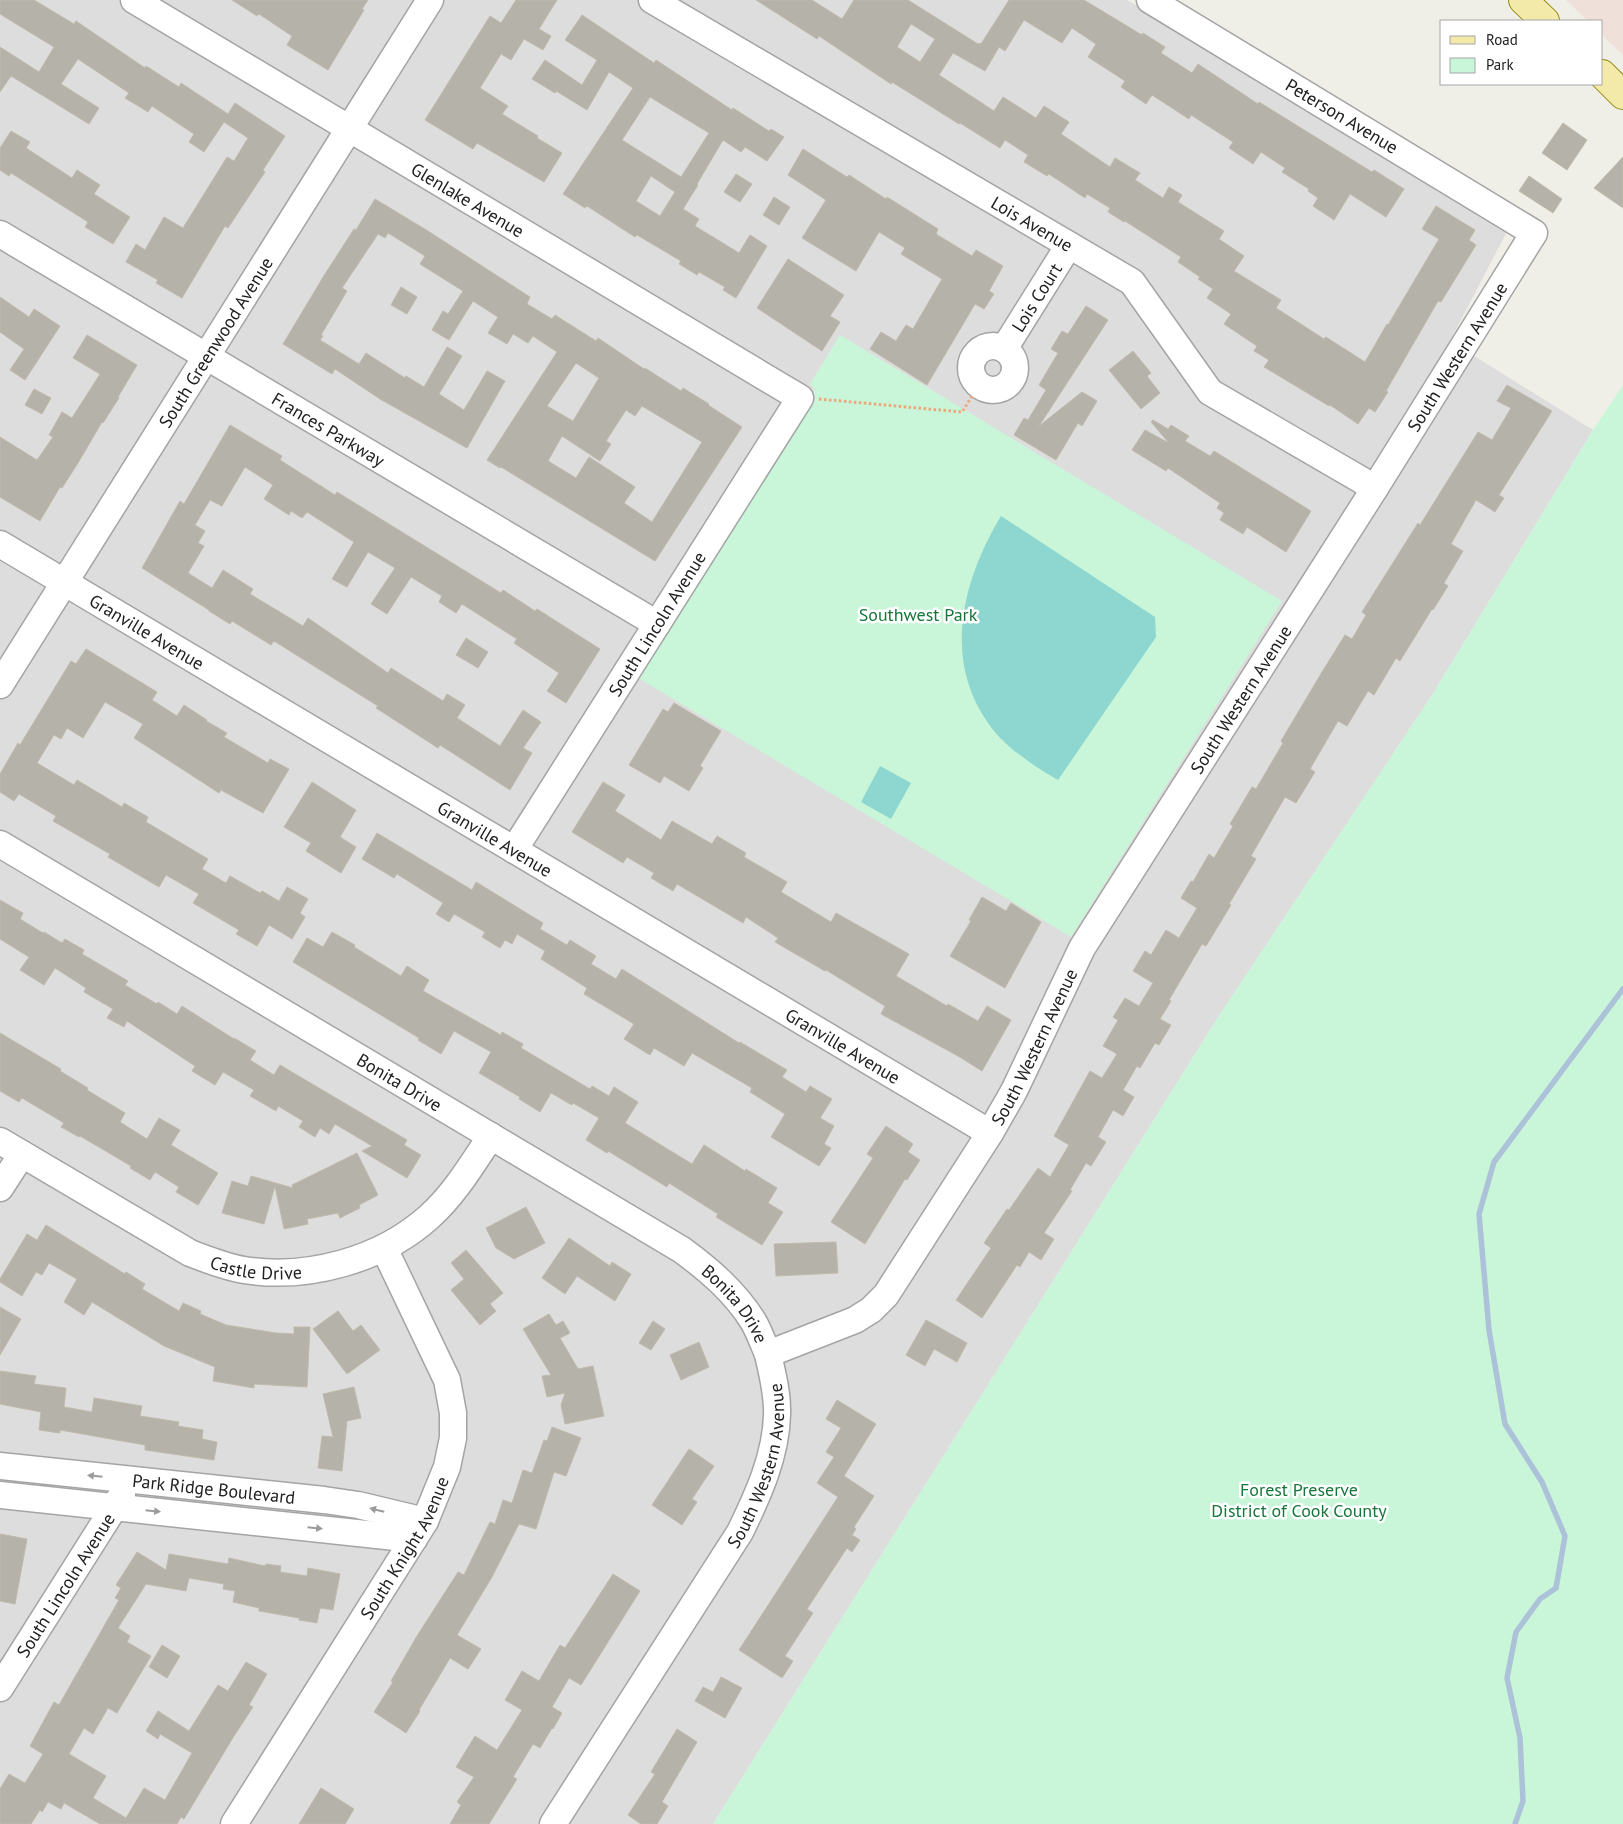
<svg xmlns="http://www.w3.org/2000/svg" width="1623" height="1824" font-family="'PT Sans',sans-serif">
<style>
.residential{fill:#dedddd;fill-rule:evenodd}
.commercial{fill:#efe0d9}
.park{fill:#c9f5d9}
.pitch{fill:#8dd7d0}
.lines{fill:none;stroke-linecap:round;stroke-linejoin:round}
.stream{stroke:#acc2d9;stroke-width:5.5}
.building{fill:#b5b2aa;stroke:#c0baab;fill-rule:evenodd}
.minor-casing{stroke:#a4a4a4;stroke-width:29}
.major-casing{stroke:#8e880e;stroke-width:30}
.path{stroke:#eda77b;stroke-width:3;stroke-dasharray:2.5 2.5;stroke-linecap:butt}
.minor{stroke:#fff;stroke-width:26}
.major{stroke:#f3e9a9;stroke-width:28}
.oneway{fill:#9b9b9b}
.labels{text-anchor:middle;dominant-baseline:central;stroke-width:5;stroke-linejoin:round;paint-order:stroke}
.street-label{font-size:18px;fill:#202020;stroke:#fff}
.park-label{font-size:18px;fill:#16763a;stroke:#fff}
</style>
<rect width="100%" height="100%" fill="#f0efe7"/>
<path class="residential" d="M0,0H1127L1511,224L1450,341L1593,430L1434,692L1215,1022L713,1824H0ZM814,389L1071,936L815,401Z"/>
<path class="commercial" d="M1566,0H1623V55L1602,35V21H1588Z"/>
<path class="park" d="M840,335L1282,601L1071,937L638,678L815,401L814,389L810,384Z
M1623,385V1824H713L1215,1022L1434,692L1593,430Z"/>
<path class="pitch" d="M1001,516L1155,617L1156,637L1058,780C1035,767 1003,746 988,723C942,658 963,579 1001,516Z
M880,766L911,783L891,819L861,802Z"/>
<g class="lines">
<path class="stream" d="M1515,1824L1523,1801L1520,1738L1507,1678L1516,1632L1540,1599L1556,1588L1565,1536L1542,1482L1505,1424L1489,1330L1479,1214L1494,1162L1623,989"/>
</g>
<path class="building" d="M0,0H34L74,24L76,21L145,68L146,66L179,87L181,83L228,114L235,103L285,136L263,170L265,172L228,228L225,226L182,298L156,283L158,280L126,262L136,244L145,250L164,217L183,228L227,157L234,161L248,138L224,122L204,152L189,142L194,134L152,106L148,112L125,98L129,93L78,59L61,84L99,108L89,124L11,76L0,92V47L39,72L54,47L0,14Z
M232,0H368L362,9L364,10L328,70L287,45L292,36L259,14L257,16Z
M516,0H557L539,29L551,36L543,50L524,39L511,60L501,54L480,88L508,106L502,114L538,136L537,138L562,153L544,182L477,143L473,149L425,120L490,16L501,23Z
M756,0H812L842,19L854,0H908L978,44L979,43L981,44L1009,0H1084L1142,35L1143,33L1165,47L1161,53L1192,73L1198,64L1258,104L1259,102L1372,172L1374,170L1404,189L1386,217L1350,194L1334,220L1313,206L1318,198L1308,191L1309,189L1282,172L1285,168L1261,152L1253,164L1229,148L1233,142L1191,115L1189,119L1152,95L1146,104L1121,87L1125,81L1088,57L1096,44L1072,28L1062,43L1024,20L1005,51L999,47L985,71L953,53L939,75L994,111L1003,97L1036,118L1044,106L1069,122L1061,134L1110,167L1115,158L1140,173L1135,180L1163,198L1169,187L1182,195L1178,202L1224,231L1219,239L1244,256L1234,271L1281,300L1276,308L1324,339L1326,337L1365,362L1387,324L1388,325L1439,239L1422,229L1436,206L1475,230L1469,240L1476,245L1441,302L1438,301L1386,391L1388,392L1375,412L1369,408L1358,424L1330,405L1329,406L1264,367L1269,360L1254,351L1257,346L1224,324L1231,314L1207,298L1213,289L1198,279L1200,277L1178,262L1181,257L1125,221L1124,222L1108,212L1110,208L1087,194L1085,198L1049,174L1047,176L1024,162L1028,155L1005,140L1000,148L960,123L959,124L892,82L891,84L819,36L817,39ZM911,24L935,39L920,62L897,47Z
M582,15L654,63L656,60L732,110L733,108L769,131L771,129L784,137L767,161L745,147L741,152L723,140L697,184L698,185L683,209L699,219L695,226L739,253L750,235L767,246L736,298L723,290L725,287L699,272L697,275L679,264L681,261L637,235L635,237L587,206L585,208L563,194L633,88L609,72L587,110L556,91L555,93L532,79L545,60L582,85L597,60L565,40ZM650,97L709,133L681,177L622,140ZM651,176L675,192L660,216L636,201Z
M1563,123L1587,140L1567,170L1542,153Z
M11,131L30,142L26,148L72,178L77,170L100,185L94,194L130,217L113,244L85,227L88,222L11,173L9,176L0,170V148Z
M803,149L847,177L849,175L886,199L887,197L938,229L936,234L972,256L976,250L1003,266L989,291L994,294L984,309L975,304L927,385L870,349L881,332L896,341L906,325L913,329L942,279L901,254L905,248L879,232L856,271L802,238L826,200L788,175Z
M1623,157V208L1594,188Z
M736,174L752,184L740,202L724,192Z
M1529,176L1562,199L1553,213L1519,191Z
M774,197L790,207L779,225L763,215Z
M375,199L428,231L530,297L527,304L552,319L555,315L596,341L598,338L644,369L645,368L681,391L683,388L709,404L708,405L742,427L655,561L501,467L500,468L487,460L557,352L533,336L528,343L513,334L507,344L488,333L498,317L473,301L449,340L432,330L443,311L448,314L463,291L420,264L425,256L388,233L385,238L378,234L342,288L347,291L321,335L323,336L320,340L359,364L366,353L405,378L406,376L424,387L447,347L462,356L439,394L464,410L487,371L505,381L467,448L380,399L335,369L332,374L283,344L325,274L354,229L356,230ZM576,363L599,378L573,421L547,406ZM642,406L702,442L652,522L624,503L635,487L589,457L576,478L548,461L562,436L600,461L611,444L606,441L626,410L635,416Z
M788,259L844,295L830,316L840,322L822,351L757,308Z
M401,287L417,297L407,314L391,305Z
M0,297L29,317L34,309L60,326L25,380L10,370L24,349L0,332Z
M1086,306L1108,320L1039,426L1082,392L1097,401L1082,426L1078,423L1056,460L1014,435L1024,418L1028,420L1046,390L1039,385L1058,353L1051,349L1062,331L1068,334Z
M87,335L137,365L118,397L119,398L103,423L102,422L78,463L62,488L60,487L40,521L0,497V437L37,460L53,437L49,435L62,412L72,418L100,374L73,358Z
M1133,351L1151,373L1147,376L1160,393L1141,409L1109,370Z
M1507,385L1552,411L1499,495L1504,498L1495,512L1476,500L1451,544L1463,551L1444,583L1448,586L1433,610L1432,609L1400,661L1396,658L1374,695L1368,691L1347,726L1338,721L1310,769L1315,772L1296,803L1285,797L1251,856L1256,859L1229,904L1231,905L1206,946L1202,944L1169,1000L1171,1001L1160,1019L1171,1025L1159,1045L1155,1043L1140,1068L1137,1066L1123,1090L1134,1097L1123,1116L1113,1110L1098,1137L1106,1142L1091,1166L1086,1163L1070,1190L1072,1191L1044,1233L1054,1239L1041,1260L1029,1252L1020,1267L1017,1265L982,1318L956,1300L991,1248L984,1243L1007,1209L1009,1210L1038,1168L1050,1177L1069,1145L1054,1136L1090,1071L1102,1078L1117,1054L1103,1046L1118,1020L1113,1017L1125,998L1139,1006L1153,983L1133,971L1145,951L1151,955L1166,930L1179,938L1197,908L1181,898L1191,881L1193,882L1209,854L1214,858L1233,826L1230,824L1252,787L1256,789L1283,743L1281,741L1322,672L1345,635L1352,639L1366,615L1362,612L1418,523L1420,525L1478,432L1492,440L1511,408L1497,401Z
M34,389L51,398L42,414L25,405Z
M1153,420L1168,429L1171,425L1189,436L1185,441L1210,456L1214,451L1311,511L1286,552L1247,527L1243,534L1220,520L1224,513L1217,508L1220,503L1168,468L1166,471L1132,450L1145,430L1169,443L1151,422Z
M230,425L282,456L280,460L335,495L337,492L501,593L503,590L535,611L537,609L600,649L566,703L547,691L559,673L514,643L517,639L462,604L456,613L439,602L442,596L411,577L387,614L371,604L395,568L368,552L347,587L332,579L354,542L307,512L302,518L291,511L289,515L264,499L273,485L245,467L222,506L210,500L195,525L205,531L198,543L204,546L188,573L212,588L223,570L253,589L250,594L303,626L308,618L388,673L391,668L443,701L447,694L465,705L457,718L500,746L523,710L541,722L523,748L532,753L510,790L440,745L438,748L376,708L378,706L274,641L271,645L232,621L230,624L209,611V610L142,568L180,501L184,504Z
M466,638L488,652L478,668L456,655Z
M86,649L157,692L152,700L177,716L184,705L207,720L206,721L227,733L224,737L268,763L270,759L289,769L263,813L221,790L219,793L134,738L143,724L105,702L83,738L67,728L61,739L54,735L37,763L74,785L77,780L122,807L124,803L148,817L146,822L208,859L202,869L226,883L230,876L260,893L262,891L279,901L287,887L308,899L300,913L305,917L292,939L269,925L257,946L236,934L239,930L193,903L199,894L166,875L159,887L108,857L110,854L53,821L56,816L19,794L14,801L0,792V774L18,743L20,745L71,661L76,664Z
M674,703L721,731L700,766L703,768L689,791L664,776L660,783L629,765L663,709L668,712Z
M312,782L356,810L340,837L356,847L341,873L306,851L311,843L284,827Z
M603,782L625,795L615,811L661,840L672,821L712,844L717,836L746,853L744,857L787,882L781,892L831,922L836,913L909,954L896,976L947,1006L948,1004L978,1021L987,1006L1011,1020L982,1071L958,1056L881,1014L885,1006L826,970L825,971L775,942L778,938L746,917L743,923L677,884L673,891L651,878L654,873L627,857L623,863L572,832Z
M377,833L472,890L476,882L543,923L540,929L567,945L570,940L596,956L591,964L616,979L622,969L739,1043L740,1042L787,1070L782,1077L806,1092L810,1086L832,1099L820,1118L834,1126L824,1144L831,1148L819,1166L771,1137L785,1114L750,1092L752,1088L692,1053L684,1066L654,1048L650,1055L624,1039L634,1024L584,994L587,988L541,959L545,951L517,934L512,944L505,940L500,948L482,937L485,932L454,914L449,922L436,914L443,903L397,874L394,878L362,859Z
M982,897L1006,911L1011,903L1041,922L1005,988L950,956L971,921L969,920Z
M0,900L23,913L20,919L43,933L44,932L62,943L65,939L84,950L82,954L128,981L125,985L157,1004L158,1002L177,1014L182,1006L234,1039V1038L256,1051L250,1060L274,1075L280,1065L407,1140L404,1145L421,1155L407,1178L362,1151L372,1146L335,1124L329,1134L320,1128L315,1137L299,1127L303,1121L278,1106L276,1111L250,1096L254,1090L223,1072L215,1085L192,1071L195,1066L127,1021L124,1027L107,1018L113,1009L84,992L86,988L55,968L44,985L20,970L29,957L0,939Z
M332,932L355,945L354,947L401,976L407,966L429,980L423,991L501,1035L502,1032L523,1044L521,1048L590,1089L592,1086L609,1096L614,1087L638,1102L625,1123L692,1164L704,1145L745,1171L746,1169L777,1188L768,1203L783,1212L762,1245L716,1217L718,1214L669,1183L667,1187L608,1151L607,1153L586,1140L599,1118L573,1103L572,1105L551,1093L540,1112L519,1099L520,1097L479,1073L491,1052L454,1031L441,1054L418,1040L419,1038L293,962L307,938L323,947Z
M0,1033L61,1069L60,1071L88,1088L87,1090L125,1113L120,1122L147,1139L159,1118L180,1130L171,1145L218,1173L198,1205L176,1192L179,1187L155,1172L150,1180L130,1168L131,1166L80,1136L79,1137L61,1127L64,1123L22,1098L19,1102L0,1091Z
M886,1126L913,1144L908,1152L920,1160L907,1180L905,1179L865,1244L831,1222L873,1158L867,1154Z
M357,1153L378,1195L359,1205L360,1208L340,1218L338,1213L307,1219L308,1224L284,1229L275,1186L264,1224L222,1213L232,1181L248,1186L251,1176L293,1188L292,1185Z
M526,1207L545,1243L514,1259L496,1248L486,1228Z
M46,1225L125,1274L126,1272L145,1284L142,1289L179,1311L183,1303L201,1311L200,1314L226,1325L276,1333L294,1334V1327H310L307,1387L254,1384V1388L213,1381L215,1367L164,1346L92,1302L84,1315L64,1302L77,1279L49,1263L42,1275L36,1272L22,1296L0,1282V1279L27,1234L37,1240Z
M569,1238L610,1266L612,1262L631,1274L615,1301L577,1276L565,1294L542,1278Z
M836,1242L838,1273L776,1276L774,1244Z
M466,1250L503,1293L490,1304L496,1311L480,1325L451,1290L464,1279L451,1263Z
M0,1307L21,1319L0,1355Z
M338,1311L353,1331L361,1325L380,1350L347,1374L313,1329Z
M549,1314L556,1325L563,1321L570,1333L560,1338L578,1369L593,1366L604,1416L565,1424L561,1405L565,1393L547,1397L542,1376L551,1375L523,1329Z
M926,1320L967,1343L957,1362L934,1349L925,1366L906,1355Z
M653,1321L665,1329L651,1350L639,1343Z
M699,1342L709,1367L681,1380L670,1355Z
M0,1371L36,1376L34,1384L66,1388L64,1407L92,1412L94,1398L142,1406L140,1416L179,1422L178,1426L203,1430L202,1439L217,1442L214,1460L145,1450V1445L60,1430V1433L39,1430L41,1412L0,1404Z
M354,1387L361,1418L347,1421L342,1471L318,1468L322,1436L333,1437L323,1394Z
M837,1400L876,1424L844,1476L874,1496L854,1527L856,1529L852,1535L860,1540L852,1552L847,1548L807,1609L813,1613L785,1656L793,1661L782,1678L739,1650L838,1497L817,1483L834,1457L826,1452L841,1428L826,1419Z
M552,1427L581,1438L566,1476L554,1472L536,1529L519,1524L492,1577L457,1635L481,1649L468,1669L450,1658L419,1710L420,1711L406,1733L374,1712L393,1682L391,1681L417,1636L458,1572L464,1575L490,1522L495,1524L503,1500L512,1503L523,1470L532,1473L544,1440L547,1441Z
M689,1449L714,1466L692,1499L697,1502L682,1525L652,1505Z
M0,1534L27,1539L15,1604L0,1601Z
M137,1552L166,1570L169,1554L228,1564L229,1558L265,1566L266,1564L281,1566L280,1572L307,1576L308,1568L340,1574L333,1610L320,1608L317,1623L299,1620V1618L259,1611V1608L233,1602L235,1591L223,1589L224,1584L189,1578L186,1591L146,1584L118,1628L130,1636L127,1642L151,1656L117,1713L108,1708L93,1734L84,1728L69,1754L106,1776L93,1798L126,1818L144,1788L165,1800L192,1753L160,1734L158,1739L146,1731L158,1711L189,1731L218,1685L228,1691L246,1662L267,1674L249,1705L253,1707L234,1736L184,1819L181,1817L177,1824H100L64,1803L61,1809L48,1802L42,1812L40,1810L31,1824H0V1789L9,1774L25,1783L43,1754L30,1746L54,1702L59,1705L119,1600L115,1598L121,1588L116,1585Z
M613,1574L640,1591L581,1685L569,1678L552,1707L562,1713L553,1729L552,1728L540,1748L533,1744L513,1777L517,1779L489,1824H450L461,1805L457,1802L474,1777L456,1767L475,1736L497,1750L522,1710L505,1700L522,1671L539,1681L560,1645L565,1648Z
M162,1645L180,1656L167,1678L149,1667Z
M721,1677L742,1688L725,1718L695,1701L703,1687L713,1692Z
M677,1729L697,1742L662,1802L668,1806L657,1824H641L628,1815L655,1774L651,1772Z
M321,1788L354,1809L345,1824H299Z"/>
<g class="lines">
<defs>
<g id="minor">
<path id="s1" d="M134,0L800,398L514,850"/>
<path id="s2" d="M652,0L1132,282L1210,392L1375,488"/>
<path id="s3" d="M0,234L657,624"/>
<circle cx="993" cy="368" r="22"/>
<path id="s4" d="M1004,349L1069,245"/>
<path id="s5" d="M0,544L990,1133"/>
<path id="s6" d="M0,685L430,0"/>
<path id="s7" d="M0,844L682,1250C709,1270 735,1292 753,1321C759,1331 763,1343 768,1354"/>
<path id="s8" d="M0,1141L190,1253C208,1260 226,1267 244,1270C308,1280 381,1260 429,1217C454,1195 473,1163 491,1136"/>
<path d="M0,1188L22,1154"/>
<path id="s9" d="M0,1466L324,1500L358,1505L425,1521"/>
<path d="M0,1495L414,1539"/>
<path id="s10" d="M0,1688L122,1495"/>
<path id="s11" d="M234,1824L425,1521L447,1467L453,1438V1413L447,1380L384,1248"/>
<path id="s12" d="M553,1824L740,1532C758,1495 776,1456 777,1415C778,1394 772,1373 768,1354L855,1320L871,1310L886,1295L990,1133L1014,1091L1082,948L1375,488L1534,233L1150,0"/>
</g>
<path id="major" d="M1523,0L1545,21
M1602,74L1623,95"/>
</defs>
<use href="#minor" class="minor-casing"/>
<use href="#major" class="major-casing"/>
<path class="path" d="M819,399L962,412L979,385"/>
<use href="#minor" class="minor"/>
<use href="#major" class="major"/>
</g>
<defs><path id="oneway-solid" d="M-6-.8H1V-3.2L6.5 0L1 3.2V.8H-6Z" transform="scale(1.25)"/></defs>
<g class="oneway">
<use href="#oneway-solid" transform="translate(95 1476) rotate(-174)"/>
<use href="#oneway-solid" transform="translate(377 1510) rotate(-166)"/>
<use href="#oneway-solid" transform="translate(153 1511) rotate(6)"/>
<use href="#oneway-solid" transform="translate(315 1528) rotate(6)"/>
</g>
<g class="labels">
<g class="street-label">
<text transform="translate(1342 116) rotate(31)">Peterson Avenue</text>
<text stroke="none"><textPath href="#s1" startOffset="389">Glenlake Avenue</textPath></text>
<text stroke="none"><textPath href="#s2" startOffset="441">Lois Avenue</textPath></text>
<text stroke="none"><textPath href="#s4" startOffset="61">Lois Court</textPath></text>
<text stroke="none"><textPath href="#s6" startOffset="405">South Greenwood Avenue</textPath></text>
<text stroke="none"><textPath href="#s12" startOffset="1765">South Western Avenue</textPath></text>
<text stroke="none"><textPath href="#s3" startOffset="382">Frances Parkway</textPath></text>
<text transform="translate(657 624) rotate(-58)">South Lincoln Avenue</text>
<text stroke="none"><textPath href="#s5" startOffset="171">Granville Avenue</textPath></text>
<text stroke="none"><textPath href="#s12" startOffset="1360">South Western Avenue</textPath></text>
<text stroke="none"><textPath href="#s5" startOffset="576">Granville Avenue</textPath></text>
<text stroke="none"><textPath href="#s5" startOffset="981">Granville Avenue</textPath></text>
<text stroke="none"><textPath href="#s12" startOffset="955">South Western Avenue</textPath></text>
<text stroke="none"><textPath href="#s7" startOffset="465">Bonita Drive</textPath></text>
<text stroke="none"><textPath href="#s8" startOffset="289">Castle Drive</textPath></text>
<text stroke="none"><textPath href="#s7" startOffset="870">Bonita Drive</textPath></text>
<text stroke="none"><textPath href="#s12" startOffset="416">South Western Avenue</textPath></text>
<text stroke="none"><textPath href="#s9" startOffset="215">Park Ridge Boulevard</textPath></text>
<text stroke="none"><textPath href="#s11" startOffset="325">South Knight Avenue</textPath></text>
<text stroke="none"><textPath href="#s10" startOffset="122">South Lincoln Avenue</textPath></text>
</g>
<g class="park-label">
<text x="918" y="614">Southwest Park</text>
<text x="1299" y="1489">Forest Preserve<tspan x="1299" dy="21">District of Cook County</tspan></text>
</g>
</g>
<rect x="1440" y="20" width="162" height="65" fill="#ffffff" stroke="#a6a6a6"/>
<rect x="1450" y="36" width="25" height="8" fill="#f3e9a9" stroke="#a6a6a6"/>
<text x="1486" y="45" font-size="15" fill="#202020">Road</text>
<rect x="1450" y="58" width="25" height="15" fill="#c9f5d9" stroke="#a6a6a6"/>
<text x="1486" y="70" font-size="15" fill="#202020">Park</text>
</svg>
